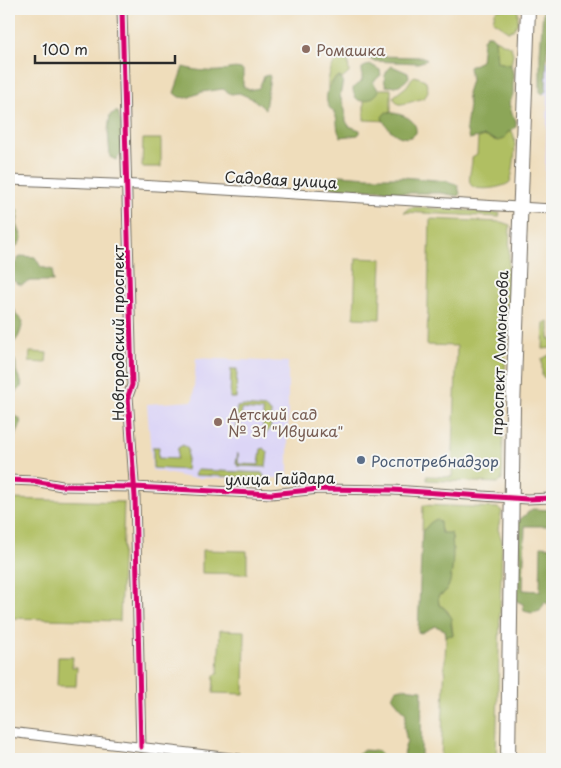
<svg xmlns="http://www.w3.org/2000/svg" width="561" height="768" font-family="'Playpen Sans',sans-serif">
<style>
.built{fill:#dcd5f6}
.green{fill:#b0bf62;stroke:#6e7546}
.forest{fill:#8ca658;stroke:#5c6842}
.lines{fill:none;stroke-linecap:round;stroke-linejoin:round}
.street-casing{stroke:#70695d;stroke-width:11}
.primary-casing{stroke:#70695d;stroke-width:16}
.street{stroke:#fff;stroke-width:9}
.primary{stroke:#fff;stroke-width:14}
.cycleway-casing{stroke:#f6f6f2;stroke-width:8}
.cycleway{stroke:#d6006c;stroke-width:5}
.education-dot{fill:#8d6e63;stroke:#f6f6f2;stroke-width:2}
.service-dot{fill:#5c6f8a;stroke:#f6f6f2;stroke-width:2}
.labels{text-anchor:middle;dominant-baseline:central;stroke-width:4;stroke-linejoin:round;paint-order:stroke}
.education-label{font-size:15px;fill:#785e54;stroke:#f6f6f2;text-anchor:start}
.street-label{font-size:15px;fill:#2b2b2b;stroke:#f6f6f2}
.service-label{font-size:15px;fill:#4e5e75;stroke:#f6f6f2;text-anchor:start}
</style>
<rect width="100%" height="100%" fill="#f6f6f2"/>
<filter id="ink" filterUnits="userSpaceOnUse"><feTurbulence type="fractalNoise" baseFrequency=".02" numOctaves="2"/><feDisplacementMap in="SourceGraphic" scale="10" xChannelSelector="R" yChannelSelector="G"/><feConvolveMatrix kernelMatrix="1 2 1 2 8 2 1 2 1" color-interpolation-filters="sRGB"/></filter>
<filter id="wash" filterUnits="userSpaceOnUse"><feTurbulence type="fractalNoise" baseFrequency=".0096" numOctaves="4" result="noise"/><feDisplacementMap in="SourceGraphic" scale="20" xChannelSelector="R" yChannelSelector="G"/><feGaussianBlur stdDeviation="1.12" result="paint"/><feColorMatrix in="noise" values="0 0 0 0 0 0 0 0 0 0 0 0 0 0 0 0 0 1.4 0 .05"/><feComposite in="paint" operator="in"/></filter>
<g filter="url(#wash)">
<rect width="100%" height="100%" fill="#efddbb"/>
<path class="built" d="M543,61H552V197H544L548,95L542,94Z
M196,358L288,362V478H190L152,470L147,404L193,401Z"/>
<path class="green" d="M498,9H518V23L513,30L508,31L493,21L495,12Z
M495,39L511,47L513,54L511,65L496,62Z
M343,57L348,59L349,73L342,79L339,77L334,79L328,90C327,79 331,60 343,57Z
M415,76L425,80C428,87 430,92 424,98C417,100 403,105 398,104L393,97L407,86L412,78Z
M364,89H391V121L364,120Z
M511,129C518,139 514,170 510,182C504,188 476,192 471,185C467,180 472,167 472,160V157L477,154L478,138L484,136L497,141Z
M143,139H161V167H142Z
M416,207L500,213L499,217L404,212L409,208Z
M430,219L501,222L510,225L505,376L500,387L504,395L502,480L498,483L427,480V475L428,476L452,477L457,346L427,345Z
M356,258L382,259L380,319L354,318Z
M549,322V339H552V348L543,349L544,323Z
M30,352L47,353L46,363L29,362Z
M551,354V382L542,376V359Z
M231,369H237L236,398H230Z
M242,406L266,408L271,412C271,422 273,431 263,435V411L242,409L240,429L236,428L237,407Z
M183,445L188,449L186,470L153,468V447H159L158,458L177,459L178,448Z
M264,448L268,452L266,467L238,466L236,463L238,453V464L259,465L261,449Z
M197,470L263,473L264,478L194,475Z
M9,499L124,502L120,621L9,618Z
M423,505L498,508L502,511L498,529L502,541L496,759H441L446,636L453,634C451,622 453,611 439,605L438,596C440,595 443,594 445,592C454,582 453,548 452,536L443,534L440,528L427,527L422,532Z
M202,550L247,551V574L202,573Z
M220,630L245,631L244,694L213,693L214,675L218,674Z
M58,657H73L72,667H77L76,686H57Z"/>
<path class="forest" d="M308,9H382L375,12L358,11L347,14L337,10L314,11Z
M543,9H552V23L549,30L550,37L547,51L546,91L543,94L540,92V53Z
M486,35H491L495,39L497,62L511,65L513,73V95L509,103L512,114L516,120V127L508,132L505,138L499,141L484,136L469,139L466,128L469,105L467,93L471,80L469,67L481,61L483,40Z
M372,56L423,57L427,60L418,63L372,61L369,58Z
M370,64L380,70L381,75L373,82L379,91C374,99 358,107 354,94C353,90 352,89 355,86C357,84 360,83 362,81V68Z
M392,66L408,73L409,77C404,84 396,88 386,86C382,79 386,70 392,66Z
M183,67C193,70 207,72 219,71C227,70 235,66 243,70V86L249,90L259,88L264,76L269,75L270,77L265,109L253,99L239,93L231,94L223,89L202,92L187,98L179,97L174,93Z
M337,77H340L343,81L340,96L345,109L346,121L349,126L360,130V133L358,135L341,137C336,130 338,125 336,117C335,112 332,111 329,107C323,97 329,85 337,77Z
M115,112H118L121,124L122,153L116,160L110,157L108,131L110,115Z
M386,112C399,113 418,118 416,133C405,146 385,129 382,117Z
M341,175L368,177H403L446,181L456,184L458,186L460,194L458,196L441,193H397L383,190L333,188L328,186V180Z
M15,207L19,211L17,224L22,238L18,245L9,250V208Z
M20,256L35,257L41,267L53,270L52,279L54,281H30L21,285L12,280L11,277L13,267Z
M12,308L15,310L16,315L23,321C21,331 19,341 9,346V329L12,323L10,310Z
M9,359L15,360C17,365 15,368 17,373C19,379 23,381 21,388L16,392L9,391Z
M9,415C29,417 18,428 14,439C12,444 11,447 9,451Z
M532,509L552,510V526H525L523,590L540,591L541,546L552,547V607L545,602L540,611L532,613L524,611L523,604L515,600L516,568C525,559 519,554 516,544C515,538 517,529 517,522Z
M436,519L440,522L441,533H451C454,545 454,583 445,592C443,594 440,595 438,596L439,605L444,608L452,618L451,625L453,635L446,636L445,630L435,626L421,633L418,632L422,532L430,523Z
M401,688L422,690L421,759H405L404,750L407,741L404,727L406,714L392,697L395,690Z
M362,750L379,751L387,759H354Z"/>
</g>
<g filter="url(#ink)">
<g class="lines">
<defs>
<path id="street" d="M122,9L132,385L128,396L135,497L141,747
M9,180L139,185L552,209
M9,480L34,481L62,486L134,487L271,494L319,489L393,490L527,499L552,498
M9,732L240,759"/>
<path id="primary" d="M508,759L513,408L528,9"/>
</defs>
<use href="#street" class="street-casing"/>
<use href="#primary" class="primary-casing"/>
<use href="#street" class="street"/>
<use href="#primary" class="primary"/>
<defs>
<path id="cycleway" d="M122,9L132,385L128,396L135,497L141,747
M9,480L34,481L62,486L134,487L271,494L319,489L393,490L527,499L552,498"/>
</defs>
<use href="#cycleway" class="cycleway-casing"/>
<use href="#cycleway" class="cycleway"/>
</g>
</g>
<g class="education-dot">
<circle cx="306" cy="49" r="5"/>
<circle cx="218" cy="422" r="5"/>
</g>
<circle class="service-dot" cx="361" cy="460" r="5"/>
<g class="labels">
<g class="education-label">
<text x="316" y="49">Ромашка</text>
<text x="228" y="413">Детский сад<tspan x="228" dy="17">№ 31 "Ивушка"</tspan></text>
</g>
<g class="street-label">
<text transform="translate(281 179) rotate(3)">Садовая улица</text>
<text transform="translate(117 333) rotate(-90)">Новгородский проспект</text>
<text transform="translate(499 353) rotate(-88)">проспект Ломоносова</text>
<text transform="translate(280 478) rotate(-1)">улица Гайдара</text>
</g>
<g class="service-label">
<text x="371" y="460">Роспотребнадзор</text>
</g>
</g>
<rect width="561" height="768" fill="none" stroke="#f6f6f2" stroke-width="30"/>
<path d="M35 55v8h140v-8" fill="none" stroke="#2b2b2b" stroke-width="2.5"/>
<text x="42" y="55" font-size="15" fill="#2b2b2b" stroke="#f6f6f2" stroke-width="4" paint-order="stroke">100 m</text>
</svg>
